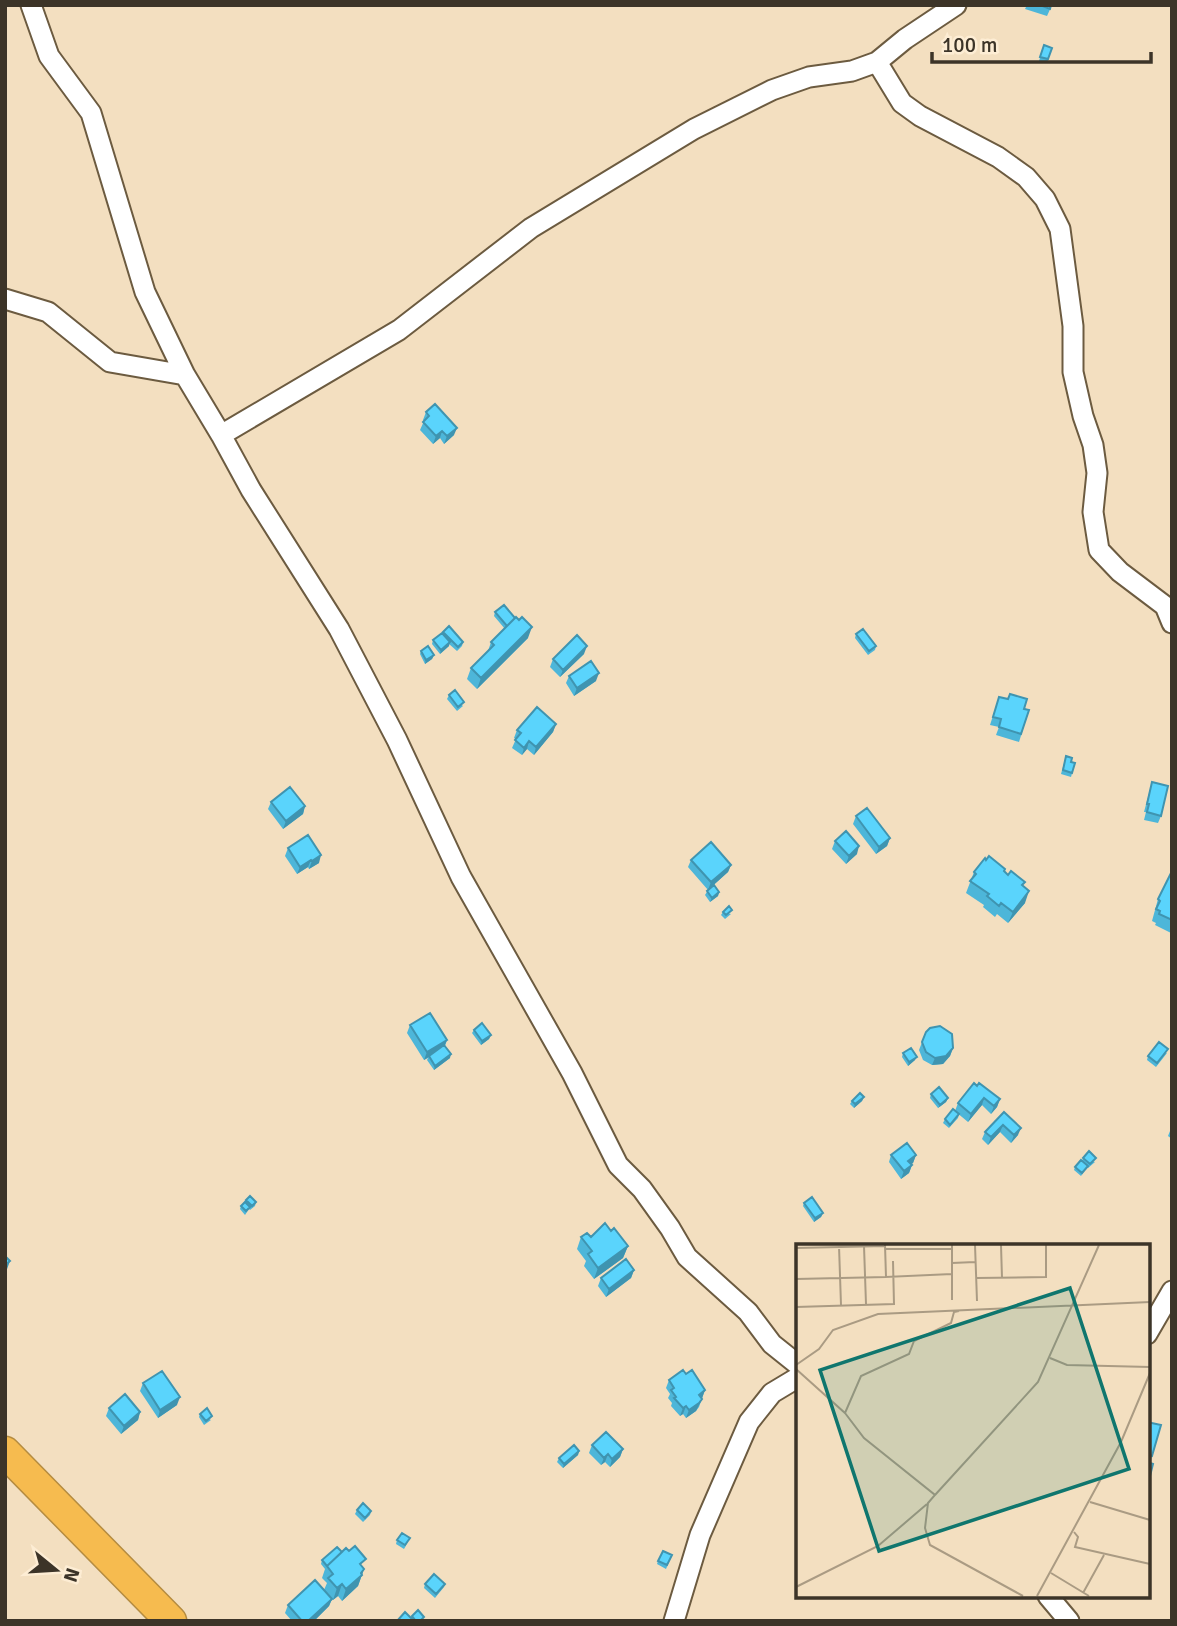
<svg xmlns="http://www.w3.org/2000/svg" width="1177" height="1626" font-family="Signika,sans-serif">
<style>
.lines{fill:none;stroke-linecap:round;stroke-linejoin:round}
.minor-casing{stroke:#6c5b40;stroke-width:23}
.highway-casing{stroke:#b58c41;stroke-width:33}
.minor{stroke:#fff;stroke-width:19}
.highway{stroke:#f6bb4f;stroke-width:30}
.wall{fill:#4db6d9}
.shaded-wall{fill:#3f94b0}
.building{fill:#5ad4fc;stroke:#3f94b0;stroke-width:2}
.inset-road{fill:none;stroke:#aa9b83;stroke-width:2}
.view{fill:#0f766e;fill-opacity:0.15;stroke:#0f766e;stroke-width:3.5}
.inset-edge{fill:none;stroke:#3c3428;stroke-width:3.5}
</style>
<rect width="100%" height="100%" fill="#f3dfc0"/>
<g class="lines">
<defs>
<path id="minor" d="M31,5L49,56L91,113L145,292L185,375
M956,5L905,39L877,62L902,103L920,116L998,157L1026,177L1045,199L1060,229L1073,326V372L1083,416L1093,445L1097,473L1093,512L1099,550L1120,572L1165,606L1172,623
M5,299L48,312L110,362L185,375L221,435L399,330L531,228L694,129L772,90L809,77L852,71L877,62
M221,435L251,490L339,629L397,740L461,877L572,1073L618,1165L642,1189L670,1228L687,1257L748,1312L772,1344L797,1364
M1147,1334L1172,1291
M1048,1596L1069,1621
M674,1621L700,1535L749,1422L772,1393L797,1378"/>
<path id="highway" d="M5,1452L171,1621"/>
</defs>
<use href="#minor" class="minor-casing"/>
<use href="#highway" class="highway-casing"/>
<use href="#minor" class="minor"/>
<use href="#highway" class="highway"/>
</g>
<path class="wall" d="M1027,5H1052L1047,16L1025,9Z
M1044,45L1052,48L1047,63L1039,61Z
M426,412L454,435L444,444L440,438L433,444L420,430L424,421L423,420Z
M495,612L528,638L477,689L467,679L471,668L488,651L491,642L505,629L494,616Z
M443,632L463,642L462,646L457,651L449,644V646L440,654L432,644L433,640L443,633Z
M856,634L876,646L875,650L868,655L855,638Z
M421,651L434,655L432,659L425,664L420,654Z
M584,654L560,677L550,667L553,659Z
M569,676L596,681L574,696L566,683Z
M449,695L463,706L457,711L447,699Z
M999,697L1029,710L1019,742L996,735L999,727L990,725Z
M556,724L553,732L534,755L527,749L522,755L512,748L516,739L514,738L517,730Z
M1066,756L1071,762L1075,763L1071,777L1061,774Z
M1152,782L1161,816L1158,823L1144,820L1146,812H1144Z
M271,802L305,806L303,814L283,829L268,809Z
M856,816L890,838L887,846L876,854L853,824Z
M835,841L857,854L846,864L832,849Z
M288,848L319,863L309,869L308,867L297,874L285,856Z
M691,860L731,865L728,872L709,889L719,892L718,896L710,902L705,895L708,890L688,867Z
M1172,871V930L1171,933L1155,925L1156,923L1152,921L1158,899Z
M974,872H1004L1023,886L1025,903L1008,923L997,914L995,917L983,907L984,905L966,893Z
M723,912L731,914L725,919L721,915Z
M410,1025L447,1040L445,1046L450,1058L434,1070L427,1060L428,1058L424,1060L407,1033Z
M474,1030L491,1035L489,1039L481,1045L472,1033Z
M926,1032L953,1048L950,1056L943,1064L932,1065L923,1060L919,1050Z
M903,1053L915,1060L908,1066L902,1057Z
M1167,1053L1156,1067L1147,1060L1148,1056Z
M974,1083L1000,1099L997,1107L991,1114L982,1105L968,1122L956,1112L959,1114L958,1118L949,1128L943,1123L945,1119L955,1111L958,1103Z
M931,1094L948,1098L946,1102L938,1108L930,1098Z
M864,1097L862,1101L854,1108L850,1104L852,1101Z
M1004,1112L1018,1135L1011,1143L1000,1132L988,1145L982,1139L985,1132Z
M1172,1126V1139L1168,1136Z
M891,1155H916L913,1163L911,1164L912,1165L909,1173L901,1179L889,1162Z
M1083,1158L1095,1162L1088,1168L1087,1167L1081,1176L1074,1170L1075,1167L1082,1161Z
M246,1200L256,1202L255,1206L250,1210L249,1209L245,1215L240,1209L241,1206Z
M804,1203L823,1213L821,1217L814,1222L803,1206Z
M611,1231L628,1246L623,1258L594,1279L584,1266L586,1261L577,1249L581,1237H591Z
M634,1270L631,1278L606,1297L598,1286L601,1278Z
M686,1374L705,1390L699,1407L696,1411L686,1418L683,1414L680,1416L671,1406L672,1403L668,1398L670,1394L666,1388L669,1380Z
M143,1383L177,1405L158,1418L140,1391Z
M109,1408L140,1412L138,1420L121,1434L106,1416Z
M200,1414L211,1420L204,1425L199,1417Z
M1147,1422L1152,1456L1150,1463L1153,1464L1149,1479H1147Z
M592,1445L623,1449L620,1457L610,1467L605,1462L601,1465L589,1453Z
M579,1451L578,1455L563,1468L557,1462L559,1458Z
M357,1510L371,1511L370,1515L363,1522L355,1514Z
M397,1540L408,1542L404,1549L396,1544Z
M342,1552L364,1569L358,1586L342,1601L338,1596L333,1600L324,1590L327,1583L322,1578L325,1569L321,1564L322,1560Z
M672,1555L666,1569L657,1564L658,1561Z
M425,1584H445L444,1587L435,1598L424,1588Z
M332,1599L329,1606L314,1621H292L285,1613L288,1605Z"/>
<path class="shaded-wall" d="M457,428L454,435L444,444L447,436Z
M442,431L440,438L433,444L436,436Z
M532,627L528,638L477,689L481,678Z
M450,642L449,646L440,654L441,650Z
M587,646L584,654L560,677L563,670Z
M434,655L432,659L425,664L426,660Z
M599,673L596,681L574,696L577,688Z
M556,724L553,732L534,755L536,747Z
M529,741L527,749L522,755L524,748Z
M305,806L303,814L283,829L286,821Z
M890,838L887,846L876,854L879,847Z
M859,846L857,854L846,864L849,856Z
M321,855L319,863L309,869L312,861Z
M311,860L308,867L297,874L300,867Z
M731,865L728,872L708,890L711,882Z
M1029,891L1025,903L1008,923L1013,912Z
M719,892L718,896L710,902L712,898Z
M491,1035L489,1039L481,1045L482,1041Z
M447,1040L444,1047L424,1060L427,1052Z
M953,1048L950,1056L943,1064L932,1065L935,1058Z
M451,1054L450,1058L434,1070L435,1066Z
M917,1057L915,1060L908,1066L909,1062Z
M864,1097L862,1101L854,1108L855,1104Z
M948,1098L946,1102L938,1108L940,1105Z
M984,1098L982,1105L968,1122L971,1114Z
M1000,1099L997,1107L991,1114L994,1106Z
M1003,1125L1000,1132L988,1145L991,1137Z
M1021,1128L1018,1135L1011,1143L1014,1135Z
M916,1155L913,1163L905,1168L908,1161Z
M912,1165L909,1173L901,1179L904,1171Z
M823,1213L821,1217L814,1222L815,1218Z
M628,1246L623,1258L594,1279L598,1268Z
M10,1261L6,1272L5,1273V1265Z
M634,1270L631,1278L606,1297L609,1289Z
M705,1390L702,1398L696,1403L699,1395Z
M180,1397L177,1405L158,1418L160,1410Z
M702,1399L696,1411L686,1418L689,1410Z
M686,1406L683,1414L680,1416L683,1408Z
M140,1412L138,1420L121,1434L124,1426Z
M623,1449L620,1457L610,1467L612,1459Z
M579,1451L578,1455L563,1468L564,1464Z
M608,1454L605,1462L601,1465L604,1458Z
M364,1569L358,1586L342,1601L346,1589Z
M342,1584L338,1596L333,1600L337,1588Z
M332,1599L329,1606L314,1621H308Z"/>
<path class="building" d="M1040,5H1051L1050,9Z
M1044,45L1052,48L1048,59L1040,57Z
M435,404L457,428L447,436L442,431L436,436L423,422L429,416L426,412Z
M504,605L515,618L507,626L495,612Z
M516,617L519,620L522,617L532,627L481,678L471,668L494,645L491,642Z
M449,626L463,642L458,647L443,632Z
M863,629L876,646L869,651L856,634Z
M442,633L450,642L441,650L433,640Z
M577,635L587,646L563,670L553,659Z
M428,646L434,655L426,660L421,651Z
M591,661L599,673L577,688L569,676Z
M455,690L464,702L458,707L449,695Z
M1010,694L1027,699L1024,709L1029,710L1021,734L999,727L1001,719L993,717L999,697L1008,699Z
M537,707L556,724L536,747L529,741L524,748L515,740L521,733L517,730Z
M1066,756L1072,758L1071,762L1075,763L1072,773L1063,770Z
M1152,782L1168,786L1161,816L1147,812L1149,804H1147Z
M290,787L305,806L286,821L271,802Z
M867,808L890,838L879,847L856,816Z
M846,831L859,846L849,856L835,841Z
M308,835L321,855L312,861L311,860L300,867L288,848Z
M711,842L731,865L711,882L691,860Z
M989,856L1005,869L1004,871L1008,875L1011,871L1025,882L1022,885L1029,891L1013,912L1001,903L999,906L987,896L989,894L970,881L976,874L974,872L985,858L986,860Z
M1172,871V920L1159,914L1160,911L1156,909L1160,901L1158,899Z
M714,885L719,892L712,898L707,891Z
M729,906L732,910L726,915L723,912Z
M430,1013L447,1040L427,1052L410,1025Z
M482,1023L491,1035L482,1041L474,1030Z
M940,1026L952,1034L953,1048L946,1056L935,1058L926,1052L922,1042L926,1032L930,1028Z
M1159,1042L1168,1049L1157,1063L1148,1056Z
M444,1045L451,1054L435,1066L429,1056Z
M911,1048L917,1057L909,1062L903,1053Z
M974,1083L977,1086L979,1083L1000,1099L994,1106L984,1098L971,1114L958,1103Z
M939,1087L948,1098L940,1105L931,1094Z
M860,1093L864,1097L855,1104L852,1101Z
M953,1109L959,1114L950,1125L945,1119Z
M1004,1112L1021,1128L1014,1135L1003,1125L991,1137L985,1132Z
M907,1143L916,1155L908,1161L912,1165L904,1171L891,1155Z
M1089,1151L1096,1158L1090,1164L1083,1158Z
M1081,1160L1088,1166L1082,1173L1075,1167Z
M250,1196L256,1202L252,1206L246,1200Z
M812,1197L823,1213L815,1218L804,1203Z
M245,1202L250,1207L246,1211L241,1206Z
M605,1223L611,1231L614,1228L628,1246L598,1268L588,1254L592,1251L581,1237L587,1233L591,1237Z
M5,1256L10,1261L5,1265Z
M626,1259L634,1270L609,1289L601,1278Z
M683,1370L686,1374L692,1370L705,1390L699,1395L702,1399L699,1403L689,1410L686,1406L683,1408L674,1398L676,1397L671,1390L674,1388L669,1380Z
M162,1371L180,1397L160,1410L143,1383Z
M125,1394L140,1412L124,1426L109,1408Z
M207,1408L212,1416L206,1421L200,1414Z
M1147,1422L1161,1425L1152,1456L1147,1454Z
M606,1432L623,1449L612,1459L608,1454L604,1458L592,1445Z
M574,1445L579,1451L564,1464L559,1458Z
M1147,1462L1153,1464L1150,1476L1147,1475Z
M363,1503L371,1511L365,1518L357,1510Z
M402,1533L410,1538L405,1545L397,1540Z
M355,1546L366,1559L360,1564L364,1569L361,1573L362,1575L346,1589L342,1584L337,1588L328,1578L333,1574L327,1566L346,1548L349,1551Z
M337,1547L342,1552L327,1566L322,1560Z
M663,1551L672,1555L667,1565L658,1561Z
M434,1574L445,1584L436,1594L425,1584Z
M315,1580L332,1599L308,1621H302L288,1605Z
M418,1610L424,1617L420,1621H416L412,1616Z
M405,1612L414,1621H397Z"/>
<g transform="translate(796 1244)">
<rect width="354" height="354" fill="#f3dfc0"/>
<path class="inset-road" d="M89,1L90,33L156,30M156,1V56M179,1L181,57M205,1L206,34M43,2L45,61M68,2L70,60M0,4L89,2M89,5H156M156,19L179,18M180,34L250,33V1M0,35L90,33M0,63L98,60L97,17M254,114L271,121L354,123M0,121L23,105L37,86L82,70L354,58M0,125L49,169L65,132L113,110L118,97L155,79L158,68L163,67M49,169L68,194L139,251L132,259L129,284L134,301L227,352M139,251L242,138L303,1M294,258L354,276M278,288L282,293L279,303L354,320M255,329L293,352M0,343L82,302L131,260M287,349L308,311M241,352L325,198L354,129"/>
<path class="view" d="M274,44L333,225L83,307L24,126Z"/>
<rect width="354" height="354" class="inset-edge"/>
</g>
<rect width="1177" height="1626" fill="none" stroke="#3c3428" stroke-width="14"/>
<g transform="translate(56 1570) rotate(108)" stroke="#fdedd4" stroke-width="5" paint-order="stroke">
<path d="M0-5L12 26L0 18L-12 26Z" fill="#3c3428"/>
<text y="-10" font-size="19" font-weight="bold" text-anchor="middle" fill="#3c3428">N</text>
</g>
<path d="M932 52v10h219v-10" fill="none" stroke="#3c3428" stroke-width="3.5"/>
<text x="942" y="52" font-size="21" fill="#3c3428" stroke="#fdedd4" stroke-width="5" paint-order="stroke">100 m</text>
</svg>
